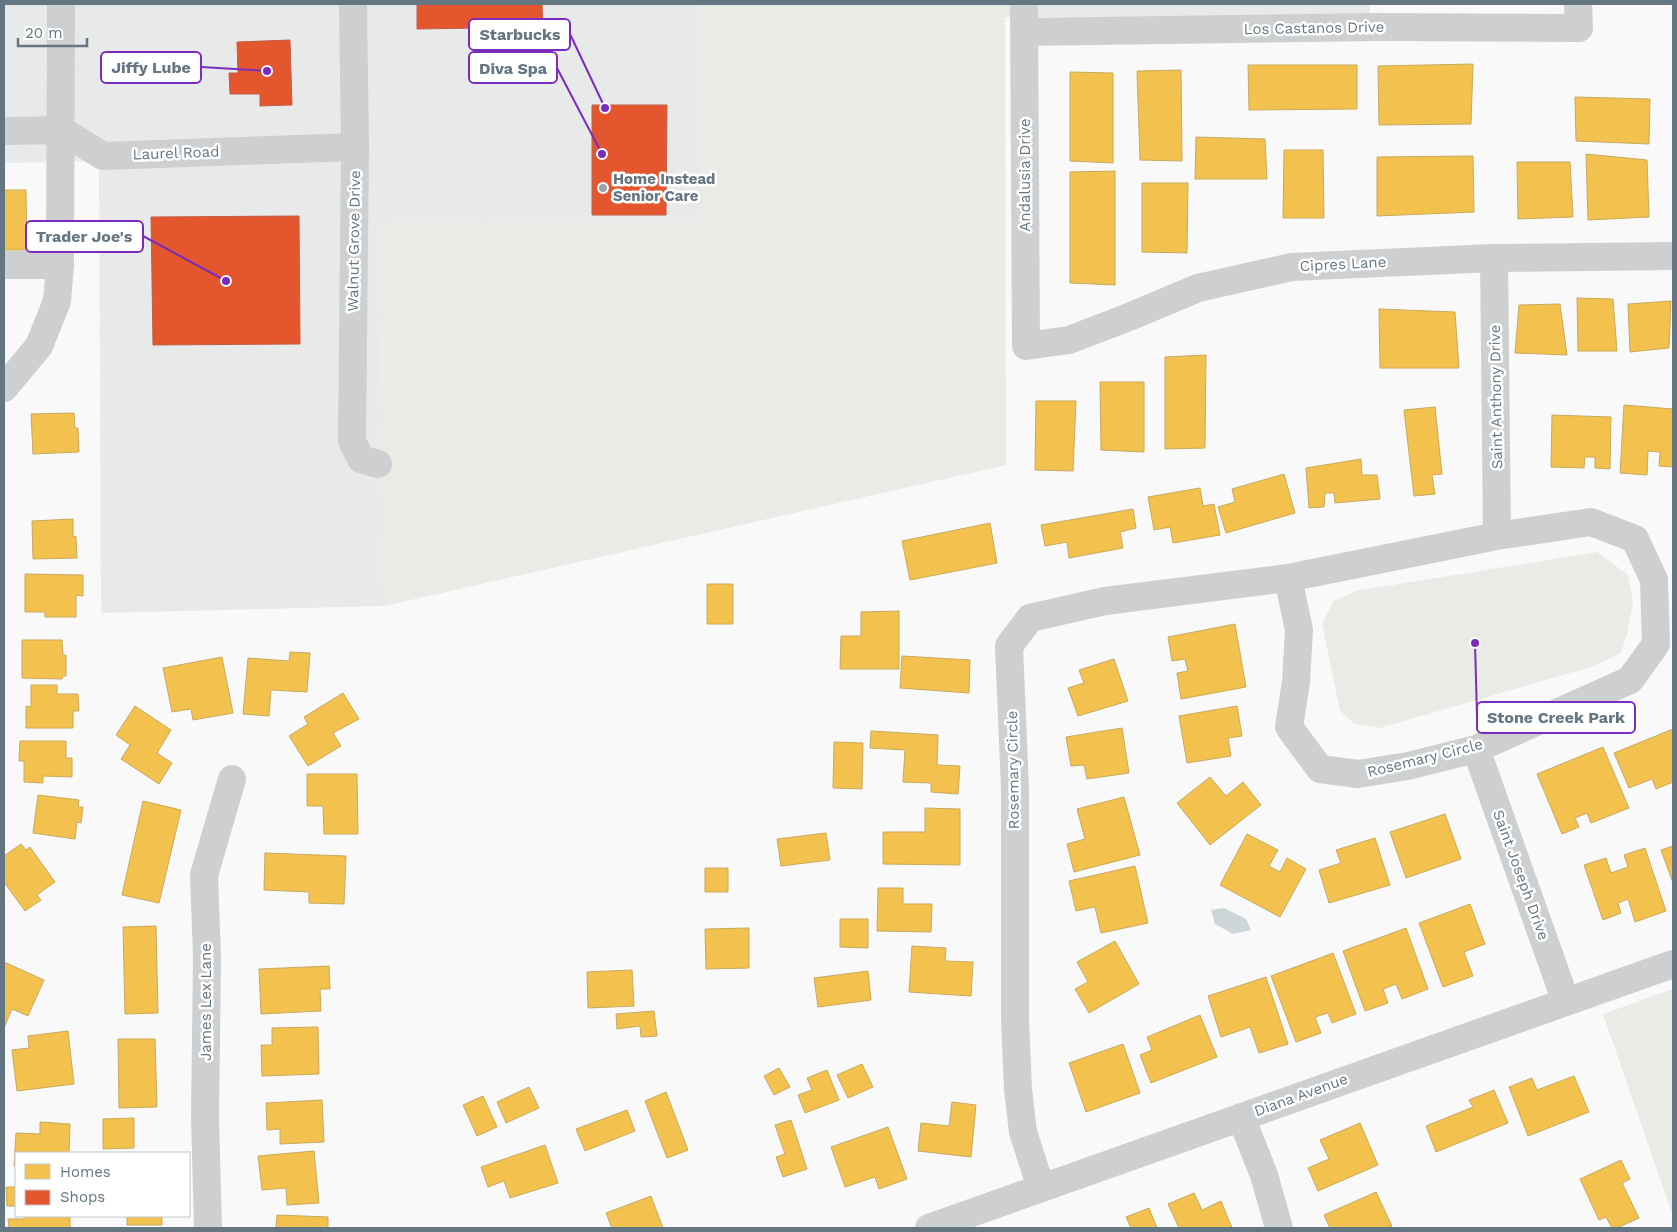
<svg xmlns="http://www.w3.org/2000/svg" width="1677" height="1232" font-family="'Work Sans',sans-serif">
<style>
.built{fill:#e8e9e9}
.green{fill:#e8ebe6}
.water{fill:#ced6d9}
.homes{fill:#f2c14e;stroke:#c8aa5e}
.shops{fill:#e4572e;stroke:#be6048}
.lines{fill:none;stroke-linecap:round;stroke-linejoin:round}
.minor{stroke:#cecfd0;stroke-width:28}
.poi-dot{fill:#99a4ac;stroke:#fff;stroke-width:2}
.labels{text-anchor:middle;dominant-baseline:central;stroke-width:5;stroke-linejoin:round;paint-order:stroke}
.street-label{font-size:15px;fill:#657683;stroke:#fff}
.poi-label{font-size:15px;font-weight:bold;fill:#657683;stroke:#fff;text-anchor:start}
.leader{fill:none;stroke:#7b2cbf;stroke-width:2}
.callout-dot{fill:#7b2cbf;stroke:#fff;stroke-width:2}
.callout{fill:#fff;stroke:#7b2cbf;stroke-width:2}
.callout-label{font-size:16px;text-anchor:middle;font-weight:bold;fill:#657683}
</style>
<rect width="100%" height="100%" fill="#f9f9f9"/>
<path class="built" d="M4,4H699V220L380,223L384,606L101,613L99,161L4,163Z
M1005,4H1370V18L1005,17Z"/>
<path class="green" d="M699,4H1005L1006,465L384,606L380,223L699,220Z
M1597,552L1628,575L1633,602L1627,634L1621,653L1591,667L1380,728L1355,724L1340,711L1322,623L1334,601L1356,591Z
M1673,989V1216L1603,1014Z"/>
<path class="water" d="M1224,908L1246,919L1251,930L1233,934L1215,924L1211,910Z"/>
<path class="homes" d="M1473,64L1471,124L1379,125L1378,66Z
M1248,65H1357V109L1249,110Z
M1181,70L1182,161L1140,160L1137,71Z
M1070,72L1113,73V163L1070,161Z
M1575,97L1650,99L1649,144L1576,141Z
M1196,137L1265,139L1267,179H1195Z
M1284,150H1323L1324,218H1283Z
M1586,154L1647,160L1649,217L1588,220Z
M1473,156L1474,212L1377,216V157Z
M1517,162H1570L1573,217L1518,219Z
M1115,171V285L1070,283V172Z
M1142,183H1188L1187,253L1142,252Z
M4,190H26L27,250H4Z
M1577,298L1613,299L1617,351H1578Z
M1671,301L1669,348L1630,352L1628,304Z
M1560,304L1567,355L1515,353L1519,305Z
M1379,309L1455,312L1459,368H1380Z
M1206,355L1205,448L1165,449V357Z
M1100,382H1144V452L1101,450Z
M1036,401H1076L1073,471L1035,470Z
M1624,405L1673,409V467L1659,466L1660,452L1648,451L1647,475L1620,473Z
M1435,407L1442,474L1432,475L1435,494L1414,496L1404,410Z
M74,413L75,428H78L79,452L33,454L31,414Z
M1552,415L1611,417L1610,469L1595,468V457H1585L1584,468L1551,467Z
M1361,459L1362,475H1377L1380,499L1335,503L1334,493H1325L1324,507L1309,508L1306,468Z
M1284,474L1295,513L1226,533L1218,507L1235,502L1232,489Z
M1200,488L1203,506L1214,504L1220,535L1173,543L1170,527L1154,530L1148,497Z
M1133,509L1136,528L1120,532L1123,548L1069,558L1067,542L1045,546L1041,525Z
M73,519V537L76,536L77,558L33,559L32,521Z
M990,523L997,563L910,580L902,541Z
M25,574L83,575V596L76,595V617H45V612H25Z
M707,584H733V624H707Z
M899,611V669H840L841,636H861V612Z
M1235,624L1246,687L1181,699L1177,673L1188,671L1185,659L1172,661L1168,637Z
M22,640H62L63,655H66V676H63L62,679L22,678Z
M290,652L310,653L307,692L271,690L269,716L243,714L248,658L289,661Z
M902,656L970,660L969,693L900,688Z
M222,657L233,713L193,720L191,709L172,712L163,668Z
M1114,659L1128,701L1078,716L1068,688L1084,683L1079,670Z
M31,685H57V694H78L79,711H73V728H26V706L31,707Z
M343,693L359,719L333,733L341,746L308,766L289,736L308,724L304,717Z
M135,706L171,730L157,753L172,763L159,784L121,759L130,745L116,735Z
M1237,706L1242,736L1228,738L1231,756L1187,763L1179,716Z
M1122,728L1129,773L1087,779L1084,765L1071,766L1066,737Z
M1673,729V782L1656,789L1652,779L1629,788L1614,753Z
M871,731L938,735L937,765L960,766L958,794L931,792V783L903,782L905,750L870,748Z
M20,741H66V758H72V777L43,776V783L24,782V761H19Z
M834,742L863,743L862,789L833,788Z
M1603,747L1629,808L1591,823L1587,813L1575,818L1579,827L1562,834L1537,774Z
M307,774H357L358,834H324L323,806H307Z
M1210,777L1226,796L1243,782L1261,805L1210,845L1177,803Z
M38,795L79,800L78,807H83L81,823L77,822L75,839L33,833Z
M1124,797L1140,855L1074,872L1067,844L1085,839L1077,809Z
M143,801L181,810L159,903L122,895Z
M925,808L960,809V865L883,864V832H925Z
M1445,814L1461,859L1406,878L1390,832Z
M826,833L830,860L781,866L777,839Z
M1247,834L1278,850L1269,866L1280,872L1287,858L1306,869L1280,917L1220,885Z
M1375,838L1390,885L1329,903L1319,870L1341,863L1336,850Z
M21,844L26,850L30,847L55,882L37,895L41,900L25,911L4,882V856Z
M1673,846V883L1661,850Z
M1645,848L1666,911L1635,922L1628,899L1618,903L1621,913L1603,920L1584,865L1606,858L1611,873L1628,867L1624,855Z
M265,853L346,856L344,904L309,903V892L264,890Z
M1135,866L1148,923L1101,933L1095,907L1076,911L1069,881Z
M705,868H728V892H705Z
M878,888H903V904H932L931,932L877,931Z
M1470,904L1485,944L1464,952L1473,976L1443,987L1419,923Z
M840,919H868V948L840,947Z
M156,926L158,1013L125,1014L123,927Z
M749,928V968L706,969L705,929Z
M1406,928L1428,989L1402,999L1396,984L1383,989L1388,1003L1365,1011L1343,951Z
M1115,941L1139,984L1089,1013L1075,989L1088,982L1077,962Z
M912,946L946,948L945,961L973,962L971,996L909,992Z
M1333,953L1356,1014L1332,1023L1328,1013L1315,1017L1321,1033L1296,1042L1271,976Z
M4,962L44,980L28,1016L12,1009L4,1028Z
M329,966L330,989H320L321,1011L261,1014L259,969Z
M632,970L634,1006L588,1008L587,972Z
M868,971L871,1000L818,1007L814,978Z
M1266,977L1288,1044L1259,1053L1250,1027L1221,1037L1208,996Z
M654,1011L657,1036L641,1037L640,1026L617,1029L616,1014Z
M1200,1015L1217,1057L1151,1083L1140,1055L1152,1050L1147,1037Z
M318,1027L319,1074L262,1076L261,1045H272V1028Z
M68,1031L74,1084L17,1091L12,1050L29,1048L28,1036Z
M118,1039H155L157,1107L119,1108Z
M1123,1044L1140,1093L1086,1112L1069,1063Z
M862,1064L873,1087L848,1098L837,1075Z
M779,1068L790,1087L774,1095L764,1076Z
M827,1070L839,1100L805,1113L798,1095L812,1090L807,1078Z
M1574,1076L1589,1112L1528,1136L1509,1087L1532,1078L1537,1090Z
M529,1087L539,1108L506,1123L497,1102Z
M1494,1090L1508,1123L1436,1152L1426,1126L1473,1107L1469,1100Z
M666,1092L688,1150L667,1158L645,1101Z
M483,1096L497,1127L477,1136L463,1105Z
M322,1100L324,1142L280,1144V1129L267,1130L266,1103Z
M952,1102L976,1105L971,1157L918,1151L921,1123L949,1126Z
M627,1110L635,1131L585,1151L576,1129Z
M134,1118V1148L103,1149V1119Z
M791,1120L807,1169L783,1177L776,1157L785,1154L775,1125Z
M40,1122L70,1124L69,1153H16V1166H14L16,1133L40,1134Z
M1360,1123L1378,1165L1318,1191L1308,1168L1329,1159L1320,1140Z
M888,1127L907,1179L879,1189L875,1177L845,1187L831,1147Z
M545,1145L558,1183L510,1198L504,1181L488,1187L481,1167Z
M314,1151L319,1203L287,1205L286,1188L262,1190L258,1156Z
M1621,1160L1630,1179L1622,1183L1639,1218L1617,1228H1612L1606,1217L1599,1220L1580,1179Z
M6,1187H16V1206H7Z
M1376,1192L1392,1226L1387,1228H1330L1324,1215Z
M1194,1193L1202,1210L1221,1201L1232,1228H1179L1168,1204Z
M651,1196L663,1228H612L606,1213Z
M1149,1208L1157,1228H1131L1126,1217Z
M277,1215L328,1217V1228H276Z
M24,1216H70V1228H9L8,1219H24Z
M127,1216H162V1225H127Z"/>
<path class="shops" d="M417,4H542L543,27L417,29Z
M290,40L292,105L260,106V94H230L229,73H238L237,42Z
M592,105H667L666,215H592Z
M299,216L300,344L153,345L151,217Z"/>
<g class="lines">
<path class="minor" d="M353,4L355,147L352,441L361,459L378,464
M1024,4L1026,346L1069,340L1129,317L1198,288L1292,267L1494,258L1673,256
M1024,32L1379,27L1579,28L1578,4
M4,131L61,130L103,156L355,147
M1494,258L1497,536
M4,265H60
M4,388L39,346L57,301L60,265L61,4
M1476,749L1566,1002
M1241,1117L1264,1175L1279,1228
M1041,1188L1023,1132L1018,1090L1015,1019V789L1009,646L1030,618L1105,601L1288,578L1497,536L1591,522L1635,539L1654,580L1656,644L1630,680L1476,749L1408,766L1358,774L1320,769L1289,727L1296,682L1299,630L1288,578
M208,1228L205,1116L207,958L204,875L232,779
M929,1228L1673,964"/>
</g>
<circle class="poi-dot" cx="603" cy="188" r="5"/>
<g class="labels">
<g class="street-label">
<text transform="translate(1314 28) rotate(-1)">Los Castanos Drive</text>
<text transform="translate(176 153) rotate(-2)">Laurel Road</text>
<text transform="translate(1025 175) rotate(-90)">Andalusia Drive</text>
<text transform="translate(354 241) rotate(-89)">Walnut Grove Drive</text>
<text transform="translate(1343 264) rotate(-3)">Cipres Lane</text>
<text transform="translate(1496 397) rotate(-91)">Saint Anthony Drive</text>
<text transform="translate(1425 758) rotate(-14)">Rosemary Circle</text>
<text transform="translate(1013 770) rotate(-91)">Rosemary Circle</text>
<text transform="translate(1521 875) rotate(70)">Saint Joseph Drive</text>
<text transform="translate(206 1002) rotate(-90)">James Lex Lane</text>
<text transform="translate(1301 1095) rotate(-20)">Diana Avenue</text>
</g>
<g class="poi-label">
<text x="613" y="179">Home Instead<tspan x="613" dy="17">Senior Care</tspan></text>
</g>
</g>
<path class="leader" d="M605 108L570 34M267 71L201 67M602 154L557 68M226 281L143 236M1475 643L1477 717"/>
<g class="callout-dot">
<circle cx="605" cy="108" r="5"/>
<circle cx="267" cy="71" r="5"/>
<circle cx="602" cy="154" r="5"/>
<circle cx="226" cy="281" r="5"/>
<circle cx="1475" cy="643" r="5"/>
</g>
<g class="callout">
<rect x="469" y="19" width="101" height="31" rx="5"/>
<rect x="101" y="52" width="100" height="31" rx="5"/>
<rect x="469" y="52" width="88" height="31" rx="5"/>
<rect x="26" y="221" width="117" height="31" rx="5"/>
<rect x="1477" y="702" width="158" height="31" rx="5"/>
</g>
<g class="callout-label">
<text x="520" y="40">Starbucks</text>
<text x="151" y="73">Jiffy Lube</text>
<text x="513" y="74">Diva Spa</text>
<text x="84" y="242">Trader Joe's</text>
<text x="1556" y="723">Stone Creek Park</text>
</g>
<rect width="1677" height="1232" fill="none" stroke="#657683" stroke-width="10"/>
<rect x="15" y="1152" width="175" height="65" fill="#ffffff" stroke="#c1c8cd"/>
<rect x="25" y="1164" width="25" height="15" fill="#f2c14e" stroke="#c1c8cd"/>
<text x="60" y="1177" font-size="15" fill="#657683">Homes</text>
<rect x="25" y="1190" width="25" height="15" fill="#e4572e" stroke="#c1c8cd"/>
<text x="60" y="1202" font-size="15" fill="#657683">Shops</text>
<path d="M18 38v8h69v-8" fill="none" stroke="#657683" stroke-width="2.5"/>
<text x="25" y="38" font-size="15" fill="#657683" stroke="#ffffff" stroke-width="4" paint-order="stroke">20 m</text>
</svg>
